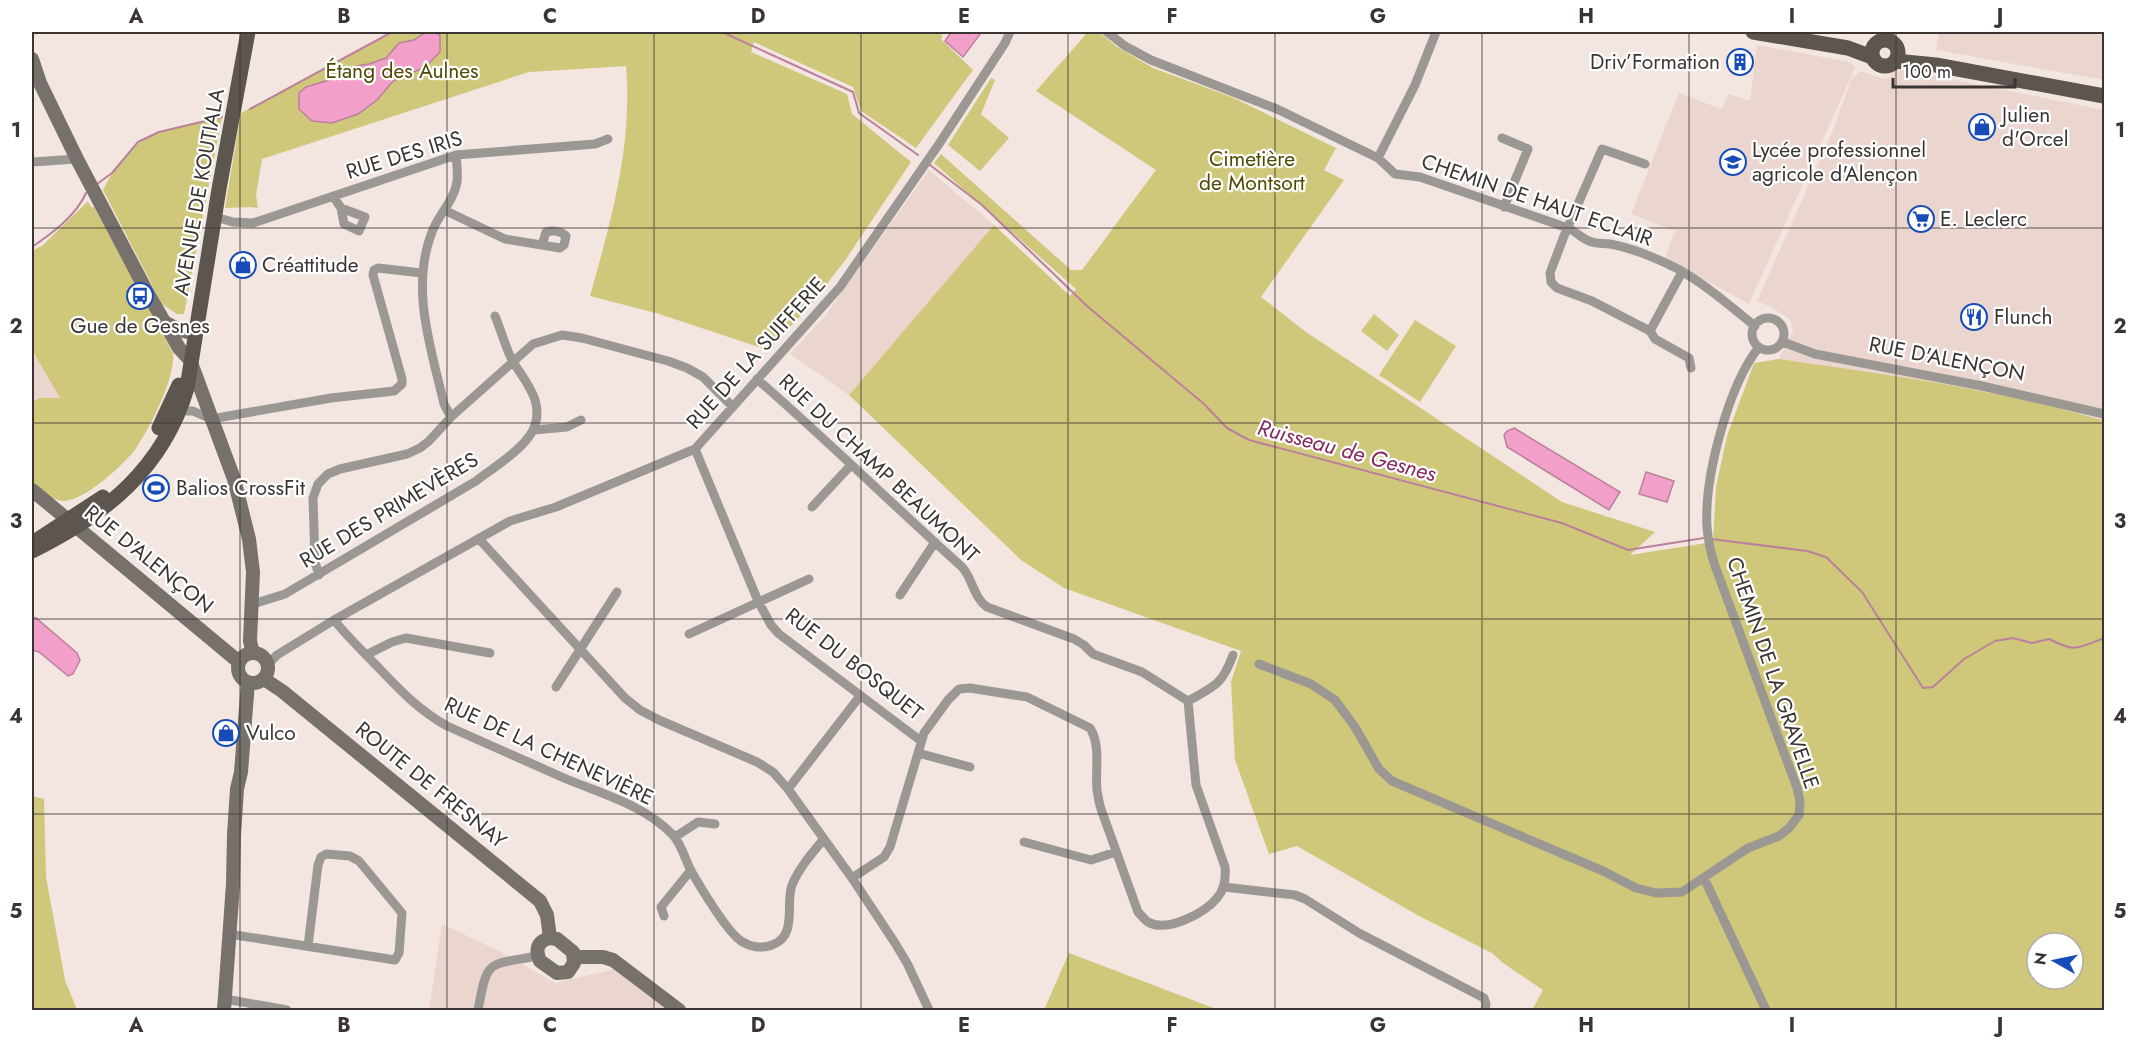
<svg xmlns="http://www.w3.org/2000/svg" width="2136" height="1042" font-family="Jost,sans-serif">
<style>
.built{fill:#ead6ce}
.green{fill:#cfc779;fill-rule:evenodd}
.water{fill:#f2a0c9;stroke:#bb809c;stroke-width:1.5}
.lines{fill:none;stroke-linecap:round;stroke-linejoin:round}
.stream{stroke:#bb809c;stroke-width:2}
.street{stroke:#9b9894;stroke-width:9}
.secondary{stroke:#76716b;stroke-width:14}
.primary{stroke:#5c564f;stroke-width:15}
.grid{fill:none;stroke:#3a3532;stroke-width:1.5;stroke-opacity:0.55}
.labels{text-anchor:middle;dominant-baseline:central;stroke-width:4.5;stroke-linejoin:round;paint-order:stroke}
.poi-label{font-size:21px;fill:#3a3532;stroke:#fff;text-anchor:start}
.park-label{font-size:21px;fill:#504900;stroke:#fff}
.street-label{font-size:21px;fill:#3a3532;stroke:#fff}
.water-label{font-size:22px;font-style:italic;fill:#85275e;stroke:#fff}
.neatline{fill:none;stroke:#3a3532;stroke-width:2}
.grid-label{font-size:20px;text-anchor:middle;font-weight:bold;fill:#3a3532}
</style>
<rect width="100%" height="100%" fill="#f3e6e0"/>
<path class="built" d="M1939,32H2104V80L1936,50Z
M1757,45L1850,62L1855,68L1749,304L1665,258L1675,231L1631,214L1679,93L1721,109L1729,94L1750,101Z
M1895,68L2104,110V421L1983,391L1779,359L1793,331L1790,319L1771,307L1757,301L1831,135L1851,80L1860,71L1884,79L1890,77Z
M929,170L994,225L849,395L790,354L825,316Z
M32,350L60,398H40L32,402Z
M442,924L497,950L555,983L615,969L668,1010H429Z"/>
<path class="green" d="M392,32H938L943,36L941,39L973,70L916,148L861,111L853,87L754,42L751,52L847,94L852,114L911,162L846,259L810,306L768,350L656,313L590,296C611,221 633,145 626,66L529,72L262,159L256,195L258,208L251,207L225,208L241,113Z
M1088,32H1099L1117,47L1153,68L1234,98L1336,148L1324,170L1344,180L1261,297L1306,332L1562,502L1655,532L1630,555L1713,542L1716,487L1727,436L1754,363L1779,359C1888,375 1999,389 2104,421V1010H1532L1543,990L1503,963L1492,953L1419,916L1297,846L1269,854L1235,760L1231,682L1241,651L1064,588L1021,560L849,395L994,225L1070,296L1076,289L934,163L941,154L1071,270H1082L1156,170L1036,91ZM2037,943H2073V979H2037Z
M991,78L995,80L981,114L1009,138L980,171L948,145Z
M222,117L184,314H177L162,304L103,190C115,167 132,143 157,133C177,125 201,124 222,117Z
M88,201L91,207H94L173,353C176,377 149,430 134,451C121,467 84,501 63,501C50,500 41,489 32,482V402L40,398H60L32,350V251L43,245Z
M1374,314L1399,335L1387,351L1361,331Z
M1415,320L1456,346L1420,402L1379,375Z
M32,796L44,799L46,877L65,980L77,1010H32Z
M1069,953L1216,1009L1221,1010H1044Z"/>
<path class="water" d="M426,32H434L440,35V52L425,67L393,81L377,100L358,114L332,123L312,121L299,109V93L306,87L329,80L356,66L369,64L386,58L399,43L414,40Z
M951,32H978L981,33L963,57L945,41Z
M1514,428L1620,492L1609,510L1507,447L1504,435L1507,431Z
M1646,472L1674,481L1667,502L1639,494Z
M32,617L36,618L77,653L80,660L73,674L68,676L39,652L32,650Z"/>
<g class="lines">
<path class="stream" d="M722,32L853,92L859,113L918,155
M250,109L392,32
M930,165L982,205L1087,306L1204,404L1227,428L1249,440L1562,523L1628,550L1704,538
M97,184L112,173L138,142L159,132L222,117
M32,247C51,234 76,216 86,193
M1711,539L1807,551L1826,557L1862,592L1923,688L1933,687L1964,659L1995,641L2013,638L2032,643L2049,639C2076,653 2078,648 2104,638"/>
<path class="street" d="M1107,32L1125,46L1151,60L1277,109L1378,158L1395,174L1420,177L1568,228C1577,232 1583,240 1592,242C1598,244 1604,243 1610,244C1632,248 1656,258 1676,268C1704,283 1730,306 1755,326
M1890,32L1892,43
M1879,42L1886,32
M1502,138L1528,149L1504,207
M1378,158L1415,85L1436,32
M32,162L77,159
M1645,164L1602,149L1564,236L1550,273L1551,282L1557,288L1592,301L1650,331L1682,272
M333,196L341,208L344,224L359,231L365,217L341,208
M444,210L505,239L560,248L564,245L566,236C561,231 553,230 546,232L542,245
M215,217L233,222L253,223L456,155L595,144L608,139
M1752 334a16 16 0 1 1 32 0a16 16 0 1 1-32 0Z
M1650,331L1655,339L1689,358L1691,368
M1783,342L1815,354L1982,386L2104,414
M757,379C827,440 893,505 962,567C973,579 973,597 987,607L1074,639L1084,645L1093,654L1142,672L1188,701L1196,785L1225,867C1226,878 1225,889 1217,898C1205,913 1167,933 1148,922C1145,920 1141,915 1138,912L1101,809C1099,803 1098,796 1097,790C1095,770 1101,745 1090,728L1027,697L970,688L959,689L948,700L924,733L890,847L884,857L852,878
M180,411H193L211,419L331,398L394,391L402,384V379L373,275L374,270L378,268L422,273
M451,417L444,404C431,348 410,288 432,232C438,215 454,201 457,182C458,173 457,164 456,155
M534,430L567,427L581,420
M695,449L758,601L771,625L779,634L921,741
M812,507L851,465
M479,539L625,698L640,710L659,720L757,762L773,772L788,789L852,878L895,943L907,963L929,1010
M319,575L315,562L313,498L318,484L328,474L340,469L407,454L420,448L429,441L451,417L533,344L562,335L582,338L668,361L687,368L703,377L733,407
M900,595L935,542
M253,604L285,594L476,481C493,468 522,450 532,432C547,403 525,382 512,360C505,346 501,330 495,316
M334,620C347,636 361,650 376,665C399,689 417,709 447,726C486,743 525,761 564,778C602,794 642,804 672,834C681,843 685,859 691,871C701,888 726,931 741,941C750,947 762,949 772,945C798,936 785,904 792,885C799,868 812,853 823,840
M689,634L809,579
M366,655L392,642L406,638L490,653
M268,664L277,655L334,620L510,521L556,507L695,449L840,287L939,144L1005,43L1010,32
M1259,664L1311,684L1335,700L1355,727L1379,769L1392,781L1603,871L1636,888L1656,893L1682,892L1748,848L1779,836L1789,828L1799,815L1800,802L1797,788L1714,563C1710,550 1708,539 1707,527C1704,478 1728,386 1759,347
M556,687L617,592
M1188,701C1215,686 1222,685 1233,655
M918,753L970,767
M788,789L860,696
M675,837L698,822L715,824
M1024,842L1091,860L1116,852
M1704,878L1766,1010
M1224,887L1295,895L1305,899L1359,933L1484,998L1486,1004L1485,1010
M664,916L661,907L691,870
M229,934L395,960L399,953L402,913L359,861L350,856L326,854L321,857L318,865L308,946
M225,999L287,1010
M478,1010C488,957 487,966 537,956"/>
<path class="secondary" d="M32,59L40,83L77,159L146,290L179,348L190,360L234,479L249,539L253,572L250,641L253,653
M166,323L179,330L196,334
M32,490L239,662
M238 668a15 15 0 1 1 30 0a15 15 0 1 1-30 0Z
M264,679L282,691L540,901L547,915L550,938
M550,938L557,939L573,952L574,963L568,972L557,973L540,961C535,950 537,941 550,938Z
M574,957H603L613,960L679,1010
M224,1010L233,884L234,835L237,789L241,772L248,682"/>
<path class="primary" d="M1753,32L1848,48L1872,57
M1872 53a13 13 0 1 1 26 0a13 13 0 1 1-26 0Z
M1895,61L1936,65L2104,96
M159,428L179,385
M37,540L103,497
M32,551C105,515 163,469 187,388L219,189L248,32"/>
</g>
<path class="grid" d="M240,32V1010M447,32V1010M654,32V1010M861,32V1010M1068,32V1010M1275,32V1010M1482,32V1010M1689,32V1010M1896,32V1010M32,228H2104M32,423H2104M32,619H2104M32,814H2104"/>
<defs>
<symbol id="building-ring" viewBox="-11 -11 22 22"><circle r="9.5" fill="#fff" stroke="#174cb8" stroke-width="1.5"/><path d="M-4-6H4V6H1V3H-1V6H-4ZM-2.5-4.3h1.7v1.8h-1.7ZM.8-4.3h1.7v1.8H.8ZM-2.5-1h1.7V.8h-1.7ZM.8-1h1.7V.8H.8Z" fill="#174cb8"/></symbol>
<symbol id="shop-ring" viewBox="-11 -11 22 22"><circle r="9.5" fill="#fff" stroke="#174cb8" stroke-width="1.5"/><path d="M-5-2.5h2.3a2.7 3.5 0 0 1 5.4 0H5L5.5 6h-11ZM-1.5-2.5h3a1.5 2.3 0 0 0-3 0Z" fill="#174cb8"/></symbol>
<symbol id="school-ring" viewBox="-11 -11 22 22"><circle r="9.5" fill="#fff" stroke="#174cb8" stroke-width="1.5"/><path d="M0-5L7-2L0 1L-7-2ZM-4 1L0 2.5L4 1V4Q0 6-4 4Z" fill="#174cb8"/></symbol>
<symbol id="supermarket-ring" viewBox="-11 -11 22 22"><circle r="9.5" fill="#fff" stroke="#174cb8" stroke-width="1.5"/><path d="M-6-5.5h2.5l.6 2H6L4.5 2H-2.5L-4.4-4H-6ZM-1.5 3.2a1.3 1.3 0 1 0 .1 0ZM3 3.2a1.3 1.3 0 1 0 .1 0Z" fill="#174cb8"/></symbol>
<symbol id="bus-ring" viewBox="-11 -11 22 22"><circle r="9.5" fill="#fff" stroke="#174cb8" stroke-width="1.5"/><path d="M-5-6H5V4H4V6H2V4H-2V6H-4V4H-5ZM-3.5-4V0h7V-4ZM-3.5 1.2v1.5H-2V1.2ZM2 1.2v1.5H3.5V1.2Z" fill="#174cb8"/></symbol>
<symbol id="restaurant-ring" viewBox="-11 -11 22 22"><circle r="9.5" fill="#fff" stroke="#174cb8" stroke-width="1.5"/><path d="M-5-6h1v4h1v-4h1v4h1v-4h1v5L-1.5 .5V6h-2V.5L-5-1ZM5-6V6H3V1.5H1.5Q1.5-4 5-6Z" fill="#174cb8"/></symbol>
<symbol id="stadium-ring" viewBox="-11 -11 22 22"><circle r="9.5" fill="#fff" stroke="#174cb8" stroke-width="1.5"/><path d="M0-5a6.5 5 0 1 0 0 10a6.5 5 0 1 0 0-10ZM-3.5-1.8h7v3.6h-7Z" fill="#174cb8"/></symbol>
</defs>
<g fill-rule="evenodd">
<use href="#building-ring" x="1725" y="47" width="30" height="30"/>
<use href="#shop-ring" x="1967" y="112" width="30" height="30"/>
<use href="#school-ring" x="1718" y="147" width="30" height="30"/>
<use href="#supermarket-ring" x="1906" y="204" width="30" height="30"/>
<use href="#shop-ring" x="228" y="250" width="30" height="30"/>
<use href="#bus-ring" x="125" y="281" width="30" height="30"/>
<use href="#restaurant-ring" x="1959" y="302" width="30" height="30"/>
<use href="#stadium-ring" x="141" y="473" width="30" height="30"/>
<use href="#shop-ring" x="211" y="718" width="30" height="30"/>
</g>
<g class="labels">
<g class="poi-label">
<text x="1720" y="62" text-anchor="end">Driv’Formation</text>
<text x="2002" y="115">Julien<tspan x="2002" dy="24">d'Orcel</tspan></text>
<text x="1752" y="150">Lycée professionnel<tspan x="1752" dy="24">agricole d'Alençon</tspan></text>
<text x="1940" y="219">E. Leclerc</text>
<text x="262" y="265">Créattitude</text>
<text x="1994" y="317">Flunch</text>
<text x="140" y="326" text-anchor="middle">Gue de Gesnes</text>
<text x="176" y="488">Balios CrossFit</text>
<text x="246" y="733">Vulco</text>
</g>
<g class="park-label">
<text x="402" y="71">Étang des Aulnes</text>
<text x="1252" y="159">Cimetière<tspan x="1252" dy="24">de Montsort</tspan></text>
</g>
<g class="street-label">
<text transform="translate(404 155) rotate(-17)">RUE DES IRIS</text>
<text transform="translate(199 192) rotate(-80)">AVENUE DE KOUTIALA</text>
<text transform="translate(1537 200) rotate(19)">CHEMIN DE HAUT ECLAIR</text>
<text transform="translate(756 353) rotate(-48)">RUE DE LA SUIFFERIE</text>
<text transform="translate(1947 359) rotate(11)">RUE D'ALENÇON</text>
<text transform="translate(879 468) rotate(43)">RUE DU CHAMP BEAUMONT</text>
<text transform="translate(389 510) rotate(-31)">RUE DES PRIMEVÈRES</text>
<text transform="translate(149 559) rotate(39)">RUE D'ALENÇON</text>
<text transform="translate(854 664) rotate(38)">RUE DU BOSQUET</text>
<text transform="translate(1773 673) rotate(71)">CHEMIN DE LA GRAVELLE</text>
<text transform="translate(549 751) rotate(25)">RUE DE LA CHENEVIÈRE</text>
<text transform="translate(431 785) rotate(39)">ROUTE DE FRESNAY</text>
</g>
<g class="water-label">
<text transform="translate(1347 450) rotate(15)">Ruisseau de Gesnes</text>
</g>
</g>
<rect width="2136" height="1042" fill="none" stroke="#ffffff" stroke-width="66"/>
<g transform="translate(2055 961) rotate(279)"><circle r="28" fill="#ffffff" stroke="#b0aead" stroke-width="1.5"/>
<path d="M0-4.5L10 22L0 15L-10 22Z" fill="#174cb8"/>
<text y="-9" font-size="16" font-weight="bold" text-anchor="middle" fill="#3a3532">N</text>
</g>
<path d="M1893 78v9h122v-9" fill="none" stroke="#3a3532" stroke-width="3"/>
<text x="1902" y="78" font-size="18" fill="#3a3532" stroke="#ffffff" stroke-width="4.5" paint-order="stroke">100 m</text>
<rect x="33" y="33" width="2070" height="976" class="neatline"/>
<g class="grid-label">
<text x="136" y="23">A</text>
<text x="344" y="23">B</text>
<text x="550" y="23">C</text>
<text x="758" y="23">D</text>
<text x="964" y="23">E</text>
<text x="1172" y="23">F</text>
<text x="1378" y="23">G</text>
<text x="1586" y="23">H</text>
<text x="1792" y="23">I</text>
<text x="2000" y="23">J</text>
<text x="16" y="137">1</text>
<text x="2120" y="137">1</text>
<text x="16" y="333">2</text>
<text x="2120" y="333">2</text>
<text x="16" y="528">3</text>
<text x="2120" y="528">3</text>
<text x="16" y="723">4</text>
<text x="2120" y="723">4</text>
<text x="16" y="918">5</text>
<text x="2120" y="918">5</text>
<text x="136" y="1032">A</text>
<text x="344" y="1032">B</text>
<text x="550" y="1032">C</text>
<text x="758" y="1032">D</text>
<text x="964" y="1032">E</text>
<text x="1172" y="1032">F</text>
<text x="1378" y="1032">G</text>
<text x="1586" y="1032">H</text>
<text x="1792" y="1032">I</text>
<text x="2000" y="1032">J</text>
</g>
</svg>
